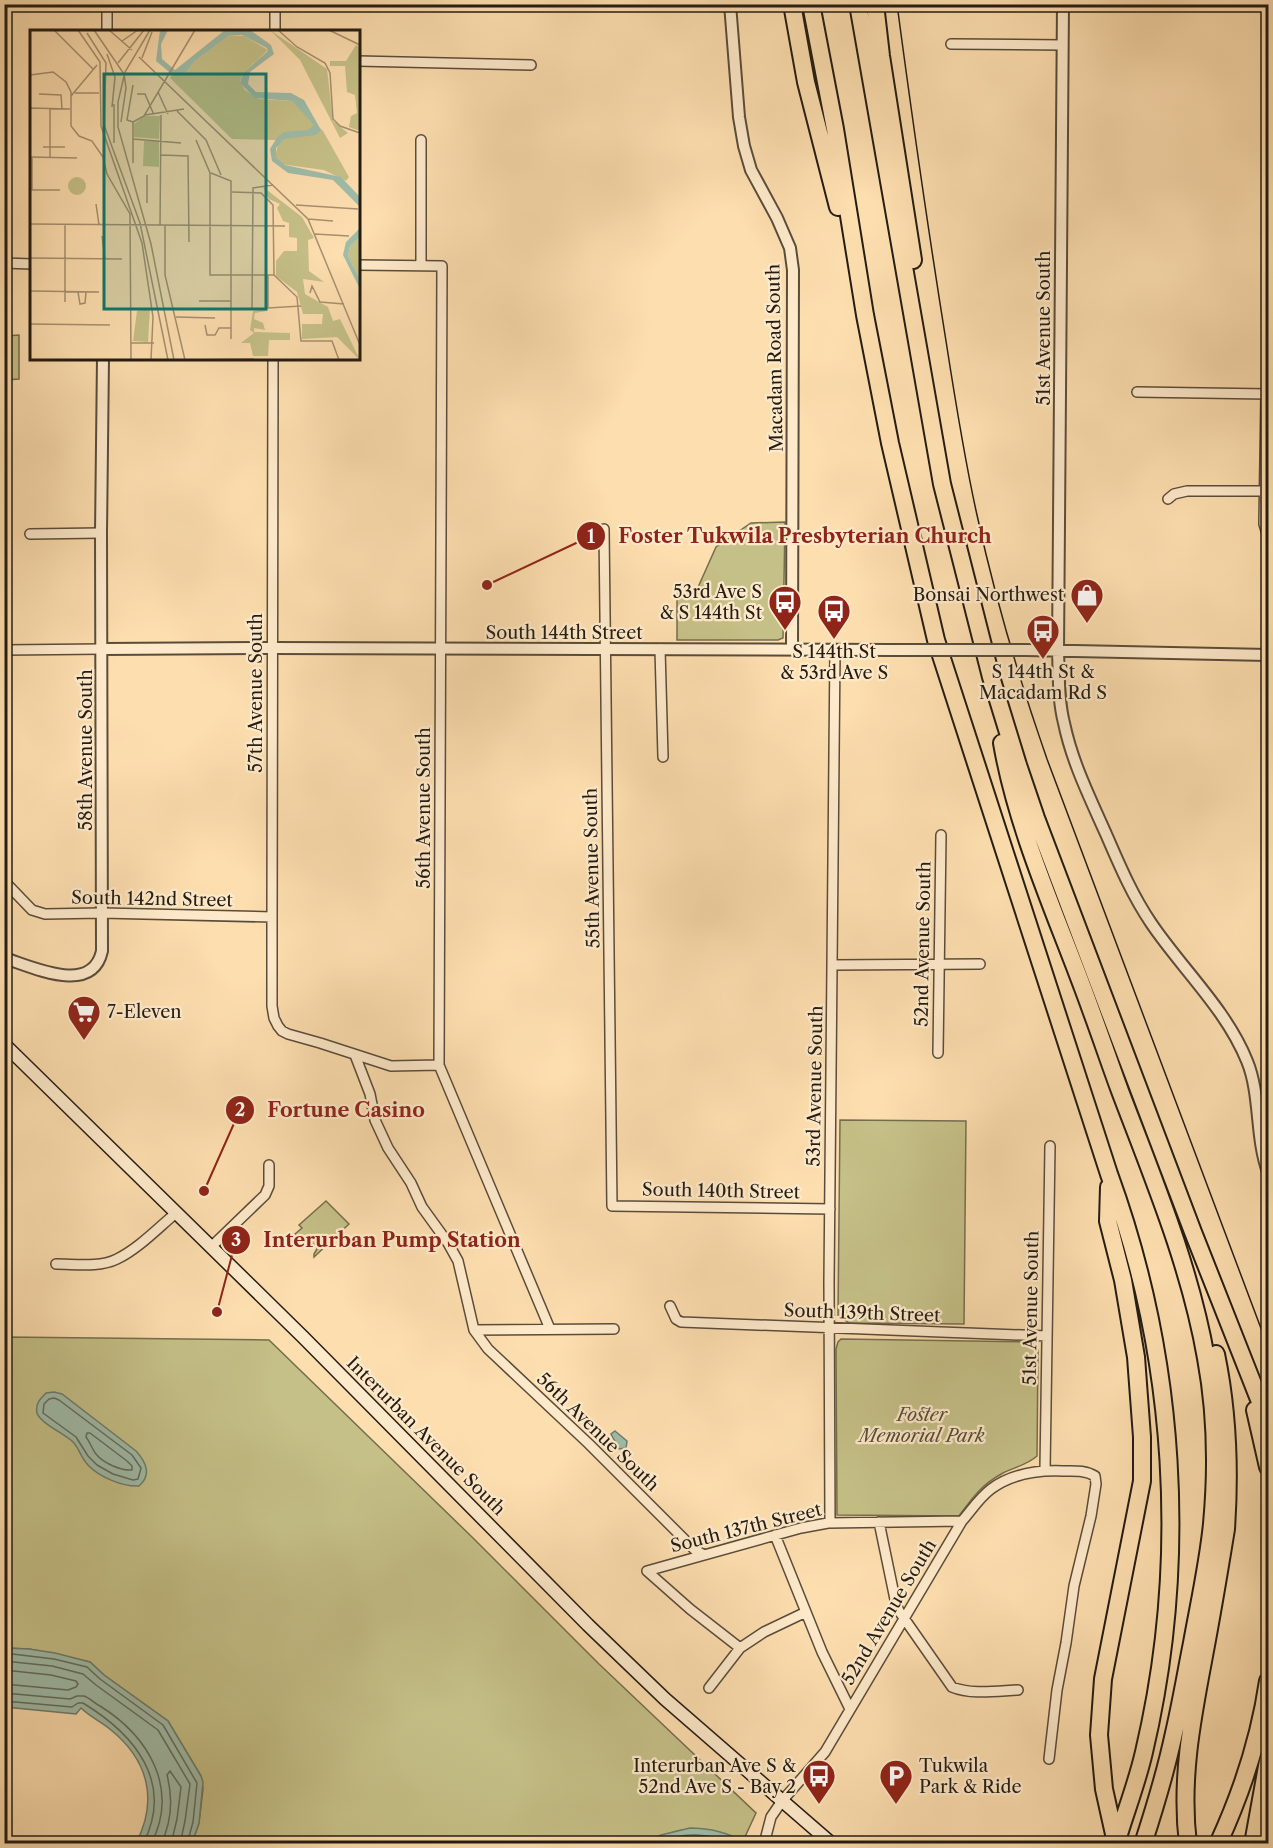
<svg xmlns="http://www.w3.org/2000/svg" width="1273" height="1848" font-family="'Libre Caslon Text',serif">
<style>
.green{fill:#c5c087;stroke:#746e4d;stroke-width:1.5}
.water{fill:#9fbca9;stroke:#6e7c6d;stroke-width:1.5}
.lines{fill:none;stroke-linecap:round;stroke-linejoin:round}
.shore{stroke:#626c5e;stroke-width:1.5}
.minor-casing{stroke:#5a4c3a;stroke-width:12}
.tertiary-casing{stroke:#5a4c3a;stroke-width:14}
.secondary-casing{stroke:#241c13;stroke-width:15}
.motorway-casing{stroke:#241c13;stroke-width:20}
.minor{stroke:#feeacb;stroke-width:9}
.tertiary{stroke:#feeacb;stroke-width:10}
.secondary{stroke:#feeacb;stroke-width:12}
.motorway{stroke:#fddeaf;stroke-width:16}
.tram{stroke:#241c13;stroke-width:1.5}
.tertiary-bridge-casing{stroke:#5a4c3a;stroke-width:14;stroke-linecap:butt}
.tertiary-bridge{stroke:#feeacb;stroke-width:10}
.labels{text-anchor:middle;dominant-baseline:central;stroke-width:4.5;stroke-linejoin:round;paint-order:stroke}
.street-label{font-size:18px;fill:#241c13;stroke:#feeacb}
.poi-label{font-size:18px;fill:#241c13;stroke:#feeacb;text-anchor:end}
.park-label{font-size:18px;font-style:italic;fill:#544d36;stroke:#feeacb}
.inset-road{fill:none;stroke:#a69071;stroke-width:1.5}
.view{fill:#0f766e;fill-opacity:0.15;stroke:#0f766e;stroke-width:3}
.inset-edge{fill:none;stroke:#241c13;stroke-width:3}
.leader{fill:none;stroke:#8f2418;stroke-width:2}
.callout-dot{fill:#8f2418;stroke:#feeacb;stroke-width:2}
.mark-label{font-size:18px;text-anchor:middle;font-weight:bold;fill:#fff}
.callout-label{font-size:20px;text-anchor:middle;font-weight:bold;fill:#8f2418;stroke:#feeacb;stroke-width:4.5;stroke-linejoin:round;paint-order:stroke}
</style>
<rect width="100%" height="100%" fill="#fddeaf"/>
<filter id="stains"><feTurbulence type="fractalNoise" baseFrequency=".00333" numOctaves="4"/><feColorMatrix values="0 0 0 0 .2 0 0 0 0 .09 0 0 0 0 .02 0 0 0 .5 -.17"/></filter>
<radialGradient id="worn" r=".72"><stop offset=".6" stop-color="#630" stop-opacity="0"/><stop offset="1" stop-color="#630" stop-opacity=".3"/></radialGradient>
<path class="green" d="M19,335V379L5,380V336Z
M785,522L783,638L778,640H677V594H695L716,547L751,523Z
M840,1120L966,1121L964,1324L849,1323L838,1315Z
M4,1200L9,1257L5,1256Z
M326,1201L349,1224L314,1257V1254L317,1249L316,1244L310,1245L307,1243L305,1244L295,1234L302,1228L299,1225Z
M5,1337L269,1340L472,1537L599,1664L756,1813L743,1841C705,1825 682,1824 644,1844L192,1843L199,1823L203,1789L201,1776L168,1721L104,1675L90,1662L29,1649L5,1648Z
M841,1339L1031,1342L1036,1345L1038,1350L1037,1456C1027,1465 1015,1467 1003,1473C981,1485 973,1497 959,1516L837,1515L836,1349L838,1342Z"/>
<path class="water" d="M54,1392L62,1394L136,1451C146,1462 152,1475 139,1486C123,1487 99,1477 88,1465C81,1458 79,1448 73,1442C65,1434 40,1423 37,1413C35,1404 40,1399 46,1393Z
M615,1431L627,1441L626,1448L619,1449L611,1434Z
M4,1648L29,1649L55,1653L90,1662L104,1675L168,1721L201,1776L203,1782L199,1823L192,1843H136C158,1801 149,1761 111,1730C102,1722 90,1717 81,1708L76,1714L5,1707Z
M690,1828C710,1828 729,1833 747,1843H644L661,1835Z"/>
<g class="lines">
<path class="shore" d="M54,1398L59,1400L132,1455L141,1468L138,1479L133,1480L113,1474L97,1465L88,1456L76,1437L43,1413L44,1404L49,1399Z
M87,1433H90L127,1461L132,1466V1470C121,1471 103,1463 96,1454C92,1449 90,1442 86,1437Z
M4,1653L54,1659L87,1667L100,1679L163,1725L197,1783L193,1822L187,1844
M4,1661L52,1666L83,1674L96,1685L158,1730L190,1784L185,1821L180,1844
M4,1670L51,1675L76,1681L78,1684L76,1687L68,1690L4,1684
M4,1693L70,1699L77,1696H84C90,1698 94,1703 100,1706C148,1736 180,1788 151,1844
M4,1701L72,1707L78,1703H83C134,1734 175,1782 143,1844
M161,1844C172,1821 173,1798 167,1775L170,1771L181,1787L177,1819L171,1844
M657,1844C682,1831 709,1833 733,1844"/>
<defs>
<path id="minor" d="M107,32V4
M275,32V4
M951,44L1062,45
M358,61L531,65
M421,140V265
M4,263L32,264
M358,265L442,266L439,1065L550,1329
M273,358L272,927V1006L274,1018L278,1026L282,1031L288,1034L320,1043L391,1066L439,1065
M1137,392L1268,394
M1266,394L1264,524L1268,537
M1168,499L1174,494L1187,491H1263
M604,529L612,1206L830,1209
M30,534L101,533
M660,649L663,757
M4,650L103,649
M4,881L32,910L45,914L102,913L272,917
M833,965L980,964
M938,1053L941,835
M355,1055L370,1094L375,1120L388,1148L411,1183L422,1207L448,1243L458,1261L474,1330L488,1349L589,1444L695,1550L704,1555
M211,1247L265,1195L269,1186V1165
M56,1264C75,1264 99,1268 117,1259C138,1249 158,1228 176,1213
M670,1306L676,1319L681,1322L1047,1336
M474,1330L614,1329
M1045,1470L1050,1146
M879,1522L896,1604L899,1611L952,1687C971,1695 997,1691 1018,1690
M830,1523L829,1282L835,650
M775,1535L822,1652L850,1709
M647,1571L801,1528L828,1523L962,1521
M647,1571L690,1609L740,1648
M709,1688L740,1648L764,1632L806,1612
M764,1844L771,1817L782,1801L825,1752L962,1521C971,1511 979,1498 991,1489C1011,1474 1038,1470 1063,1471C1075,1471 1085,1470 1095,1476L1096,1484L1091,1516L1074,1586L1066,1643L1057,1690L1049,1759"/>
<path id="tertiary" d="M730,4L739,117L744,146L751,170L777,218L790,248L793,270L792,650
M1063,4L1058,651C1059,675 1058,700 1064,723C1072,762 1090,798 1106,834C1119,864 1132,895 1151,923C1182,969 1226,1009 1247,1061C1261,1095 1255,1136 1268,1172
M103,649L272,648L892,650
M1026,650L1268,655
M4,958C33,967 92,996 102,951L101,533L103,358"/>
<path id="secondary" d="M4,1044L303,1337L588,1625L665,1699L832,1844"/>
<path id="motorway" d="M792,4L806,82L838,207
M811,4L835,129L865,315L890,443L936,640L1109,1174C1176,1358 1189,1561 1144,1752C1137,1783 1125,1813 1116,1844
M858,4L942,484L991,677L1018,765L1036,818L1193,1232L1268,1422
M875,4L881,56L913,260
M1002,743C1018,835 1060,923 1091,1010C1101,1037 1110,1064 1120,1091C1153,1178 1190,1266 1206,1358C1216,1412 1217,1470 1212,1524C1208,1564 1199,1604 1192,1643C1186,1673 1181,1703 1174,1733C1166,1771 1155,1807 1143,1844
M1109,1187L1108,1221L1123,1280L1136,1357L1142,1437V1481L1103,1679L1099,1735L1104,1789L1116,1843
M1255,1410L1268,1467
M1188,1844C1180,1780 1192,1719 1204,1656C1212,1614 1219,1572 1226,1529C1230,1470 1228,1412 1216,1354
M1218,1844C1242,1792 1260,1736 1268,1681
M1253,1844L1268,1761"/>
</defs>
<use href="#minor" class="minor-casing"/>
<use href="#tertiary" class="tertiary-casing"/>
<use href="#secondary" class="secondary-casing"/>
<use href="#motorway" class="motorway-casing"/>
<use href="#minor" class="minor"/>
<use href="#tertiary" class="tertiary"/>
<use href="#secondary" class="secondary"/>
<use href="#motorway" class="motorway"/>
<path class="tram" d="M897,4C912,117 928,229 946,341C955,399 964,457 977,515C995,598 1019,679 1047,759L1268,1347"/>
<defs>
<path id="tertiary-bridge" d="M892,650H1026"/>
</defs>
<use href="#tertiary-bridge" class="tertiary-bridge-casing"/>
<use href="#tertiary-bridge" class="tertiary-bridge"/>
</g>
<defs>
<symbol id="shop-pin" viewBox="-11 -11 22 30"><path d="M0 17L-7.5 6A9.5 9.5 0 1 1 7.5 6Z" fill="#8f2418" stroke="#feeacb"/><path d="M-5-2.5h2.3a2.7 3.5 0 0 1 5.4 0H5L5.5 6h-11ZM-1.5-2.5h3a1.5 2.3 0 0 0-3 0Z" fill="#fff"/></symbol>
<symbol id="bus-pin" viewBox="-11 -11 22 30"><path d="M0 17L-7.5 6A9.5 9.5 0 1 1 7.5 6Z" fill="#8f2418" stroke="#feeacb"/><path d="M-5-6H5V4H4V6H2V4H-2V6H-4V4H-5ZM-3.5-4V0h7V-4ZM-3.5 1.2v1.5H-2V1.2ZM2 1.2v1.5H3.5V1.2Z" fill="#fff"/></symbol>
<symbol id="supermarket-pin" viewBox="-11 -11 22 30"><path d="M0 17L-7.5 6A9.5 9.5 0 1 1 7.5 6Z" fill="#8f2418" stroke="#feeacb"/><path d="M-6-5.5h2.5l.6 2H6L4.5 2H-2.5L-4.4-4H-6ZM-1.5 3.2a1.3 1.3 0 1 0 .1 0ZM3 3.2a1.3 1.3 0 1 0 .1 0Z" fill="#fff"/></symbol>
<symbol id="parking-pin" viewBox="-11 -11 22 30"><path d="M0 17L-7.5 6A9.5 9.5 0 1 1 7.5 6Z" fill="#8f2418" stroke="#feeacb"/><path d="M-3.5-5.5H1a3.5 3.5 0 0 1 0 7H-1V5.5H-3.5ZM-1-3.4V-.6H.8a1.4 1.4 0 0 0 0-2.8Z" fill="#fff"/></symbol>
</defs>
<g fill-rule="evenodd">
<use href="#shop-pin" x="1068" y="576" width="38" height="52"/>
<use href="#bus-pin" x="766" y="583" width="38" height="52"/>
<use href="#bus-pin" x="815" y="592" width="38" height="52"/>
<use href="#bus-pin" x="1024" y="612" width="38" height="52"/>
<use href="#supermarket-pin" x="65" y="993" width="38" height="52"/>
<use href="#bus-pin" x="800" y="1757" width="38" height="52"/>
<use href="#parking-pin" x="877" y="1757" width="38" height="52"/>
</g>
<g class="labels">
<g class="street-label">
<text transform="translate(1044 328) rotate(-90)">51st Avenue South</text>
<text transform="translate(775 358) rotate(-91)">Macadam Road South</text>
<text x="564" y="633">South 144th Street</text>
<text transform="translate(256 693) rotate(-90)">57th Avenue South</text>
<text transform="translate(86 750) rotate(-90)">58th Avenue South</text>
<text transform="translate(424 808) rotate(-90)">56th Avenue South</text>
<text transform="translate(592 868) rotate(-91)">55th Avenue South</text>
<text transform="translate(152 899) rotate(1)">South 142nd Street</text>
<text transform="translate(923 944) rotate(-89)">52nd Avenue South</text>
<text transform="translate(815 1086) rotate(-89)">53rd Avenue South</text>
<text transform="translate(721 1191) rotate(1)">South 140th Street</text>
<text transform="translate(1031 1308) rotate(-89)">51st Avenue South</text>
<text transform="translate(862 1313) rotate(2)">South 139th Street</text>
<text transform="translate(598 1432) rotate(44)">56th Avenue South</text>
<text transform="translate(426 1436) rotate(45)">Interurban Avenue South</text>
<text transform="translate(746 1528) rotate(-14)">South 137th Street</text>
<text transform="translate(889 1612) rotate(-59)">52nd Avenue South</text>
</g>
<g class="poi-label">
<text x="762" y="592">53rd Ave S<tspan x="762" dy="21">&amp; S 144th St</tspan></text>
<text x="1064" y="595">Bonsai Northwest</text>
<text x="834" y="652" text-anchor="middle">S 144th St<tspan x="834" dy="21">&amp; 53rd Ave S</tspan></text>
<text x="1043" y="672" text-anchor="middle">S 144th St &amp;<tspan x="1043" dy="21">Macadam Rd S</tspan></text>
<text x="107" y="1012" text-anchor="start">7-Eleven</text>
<text x="796" y="1766">Interurban Ave S &amp;<tspan x="796" dy="21">52nd Ave S - Bay 2</tspan></text>
<text x="919" y="1766" text-anchor="start">Tukwila<tspan x="919" dy="21">Park &amp; Ride</tspan></text>
</g>
<g class="park-label">
<text x="922" y="1415">Foster<tspan x="922" dy="21">Memorial Park</tspan></text>
</g>
</g>
<g transform="translate(30 30)">
<rect width="330" height="330" fill="#fddeaf"/>
<path d="M240,0L297,39L303,91L318,103L310,108L270,30ZM200,5L214,6L238,20L212,44L210,52L215,60L229,69L262,71L293,101L319,147L316,151L294,140L250,134L245,127L248,114L245,110L202,109L140,48L142,45H154L165,31ZM326,15L330,17V101L319,97L321,86L327,83L325,65L317,62L315,36H300V31H316ZM114,86H130L129,109L104,107V94ZM114,111H129V137L113,136ZM38 156a9 9 0 1 1 18 0a9 9 0 1 1-18 0ZM233,157L272,187L284,208L278,210L279,241L294,252L273,249L275,264L298,277L303,291L310,289L330,330L307,307L272,309V294H292L293,284H273L267,262L246,246V231L254,221H267V208L259,207V193L253,191L247,178L250,174L239,169ZM330,207V249L318,226L320,216ZM120,278L118,312L103,311L107,281ZM238,278L237,281L225,283L224,289L233,293L235,300L224,298V302L260,303V310H239L238,326H223L220,313H211L224,303L220,300L223,281Z" fill="#c5c087"/>
<path d="M130,0H138L131,14L132,29L145,40L195,0H220L241,15L244,24L220,42L218,54L226,62L261,63L274,70L291,100L286,105L254,109L246,118V128L255,135L311,147L330,167V177L303,150L258,143L242,131L240,119L248,106L254,102L278,100L284,95L262,71L225,68L210,53L213,43L238,21L237,18L212,5H200L165,31L154,45L144,46L126,31ZM330,198V207L320,216L318,226L330,249V259L313,225L316,212Z" fill="#9fbca9"/>
<path class="inset-road" d="M24,0L63,39M48,0L70,32L71,96L112,213L123,287L121,330M64,0L94,44L96,58L91,92M79,0L102,20M120,0L95,42L88,72V97L121,214L144,330M248,0L267,17L295,33L300,43L303,89L310,96L330,103M299,0L330,15M57,3L76,33L74,95L110,193L138,330M92,11L108,0M77,24L85,47L82,77M109,27L278,189L330,315M112,28L122,2M88,33L114,0M0,45L23,42L36,52L41,62V96L49,106L62,111L73,127L77,144L100,184L101,330M103,55L97,90L103,92M128,62L138,84M45,63H69M9,64L31,65L32,79M107,64H115L124,85M41,66L67,35M84,74V113M0,78L40,79M147,81L176,110L191,145M115,85L154,79M103,92L114,86L165,0M0,109V78M103,109L151,113M166,110L180,143V245H244M13,117H35M131,125L158,126L159,212M0,127L47,128M2,127V160H30M20,127V78M103,133V92M181,143L201,151V309M202,162L231,163L243,175L244,245M117,173V145M66,174L69,195M266,175L328,179M278,189L303,191M0,194L255,196M130,196L131,85M135,196V245L155,330M285,204L319,206M72,206L75,229M0,228L92,229M238,245V278L271,276M244,245L267,267L271,311H302L309,330M0,261L69,262M48,262L50,274L55,273L56,262M280,263L282,256L290,272L314,274M169,271H201M35,272V195M222,279L223,158L243,155M146,287L185,288M0,294L80,295M175,295L177,305H185L189,298H201M101,313H124M155,330L224,329"/>
<path class="view" d="M74,44H236V279H74Z"/>
<rect width="330" height="330" class="inset-edge"/>
</g>
<path class="leader" d="M487 585L591 536M204 1191L240 1110M217 1312L236 1240"/>
<g class="callout-dot">
<circle cx="487" cy="585" r="6"/>
<circle cx="204" cy="1191" r="6"/>
<circle cx="217" cy="1312" r="6"/>
<circle cx="591" cy="536" r="15"/>
<circle cx="240" cy="1110" r="15"/>
<circle cx="236" cy="1240" r="15"/>
</g>
<g class="mark-label">
<text x="591" y="543">1</text>
<text x="240" y="1116">2</text>
<text x="236" y="1246">3</text>
</g>
<g class="callout-label">
<text x="805" y="543">Foster Tukwila Presbyterian Church</text>
<text x="346" y="1117">Fortune Casino</text>
<text x="392" y="1247">Interurban Pump Station</text>
</g>
<rect width="1273" height="1848" fill="none" stroke="#fddeaf" stroke-width="24"/>
<rect x="6" y="6" width="1261" height="1836" fill="none" stroke="#241c13" stroke-width="3"/>
<rect x="12" y="12" width="1249" height="1824" fill="none" stroke="#241c13" stroke-width="1.5"/>
<rect width="100%" height="100%" filter="url(#stains)"/>
<rect width="100%" height="100%" fill="url(#worn)"/>
</svg>
